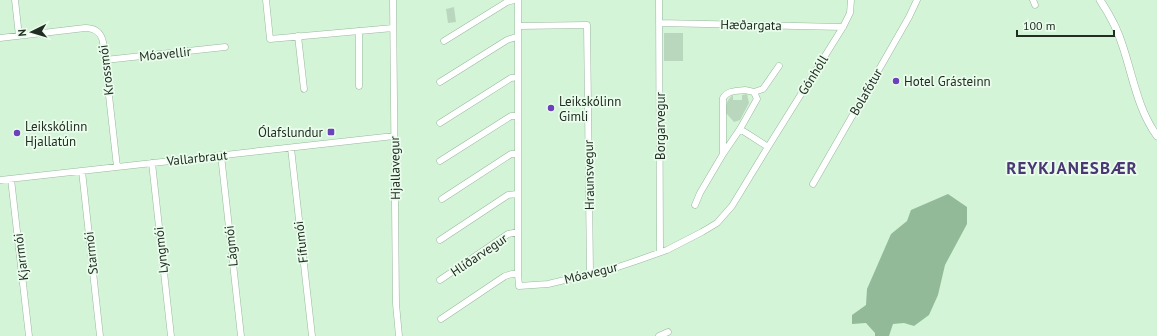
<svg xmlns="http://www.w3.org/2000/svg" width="1157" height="336" font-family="'PT Sans',sans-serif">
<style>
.green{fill:#b9d7bd}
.forest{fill:#92ba98}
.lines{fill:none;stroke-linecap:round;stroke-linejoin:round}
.minor-casing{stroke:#99b89e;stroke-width:7}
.tertiary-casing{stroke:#99b89e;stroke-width:8}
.minor{stroke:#fff;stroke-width:6}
.tertiary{stroke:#fff;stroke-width:7}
.poi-dot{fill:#6b42ba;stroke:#eafded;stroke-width:1.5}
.labels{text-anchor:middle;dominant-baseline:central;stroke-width:3.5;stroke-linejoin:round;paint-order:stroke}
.street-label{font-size:13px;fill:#212d22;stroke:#eafded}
.poi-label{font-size:13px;fill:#212d22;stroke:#eafded;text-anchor:start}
.district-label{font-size:17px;font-weight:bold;letter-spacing:1px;fill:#493874;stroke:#eafded}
</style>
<rect width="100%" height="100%" fill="#d4f4d8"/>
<path class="green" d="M454,7L456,22L448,23L446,9Z
M664,33H683V61H664Z
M747,94L749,103L740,120L734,122L726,113C726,106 726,100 733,95V100H742V95Z"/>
<path class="forest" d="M948,194L967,207V224L945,265L938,295L929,315L914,326L904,323L893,324L889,336H875V333L866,323L852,324V315L866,305L867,289L891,234L907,221L911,210Z"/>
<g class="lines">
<defs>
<path id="minor" d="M15,0L19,36
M266,0L270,39L393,28
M393,0L396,304L399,336
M518,0V274L519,286L548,284L615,268L636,261L667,250L702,232L717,223L732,206L768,147L843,27L850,13L851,0
M659,0L660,252
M1033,0L1035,5
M659,23L843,27
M518,26L587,25L590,273
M298,36L304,89
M0,38L85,28C95,28 101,32 103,42L117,167
M444,41L507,2L514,0
M105,60L225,47
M440,82L507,40L513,38L518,37
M359,86V31
M745,90L754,92L757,99L740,129L723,154V98C728,90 737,91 745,90Z
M754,92L763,89L779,66
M440,123L511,78L518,77
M740,129L768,147
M291,148L312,336
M221,155L241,336
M440,161L511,116H518
M152,163L171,336
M82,171L100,336
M11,179L29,336
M0,180L394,136
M813,184L889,52L909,17L917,0
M442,199L511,154H518
M695,205L700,193L723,154
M440,240L508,195L517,194
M440,280L508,234L518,232
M441,319L505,276L512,274H518
M659,336L668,332"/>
<path id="tertiary" d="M1100,0C1110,15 1118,30 1123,47C1133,77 1138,110 1157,136"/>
</defs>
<use href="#minor" class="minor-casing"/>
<use href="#tertiary" class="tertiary-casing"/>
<use href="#minor" class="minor"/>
<use href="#tertiary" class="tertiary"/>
</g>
<g class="poi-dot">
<circle cx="896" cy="81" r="4"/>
<circle cx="551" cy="108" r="4"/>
<rect x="327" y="128" width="8" height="8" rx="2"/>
<circle cx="17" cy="133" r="4"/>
</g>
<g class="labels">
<g class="street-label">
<text transform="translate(751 25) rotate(1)">Hæðargata</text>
<text transform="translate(165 54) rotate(-6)">Móavellir</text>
<text transform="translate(106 70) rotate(-97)">Krossmói</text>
<text transform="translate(813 75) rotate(-58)">Gónhóll</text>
<text transform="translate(866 92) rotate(-60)">Bolafótur</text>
<text transform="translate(660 126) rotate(-90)">Borgarvegur</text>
<text transform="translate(197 158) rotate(-6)">Vallarbraut</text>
<text transform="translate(395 168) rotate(-91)">Hjallavegur</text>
<text transform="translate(589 175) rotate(-91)">Hraunsvegur</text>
<text transform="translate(301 242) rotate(-97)">Fífumói</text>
<text transform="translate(231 246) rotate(-96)">Lágmói</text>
<text transform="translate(161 250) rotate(-96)">Lyngmói</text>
<text transform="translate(91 253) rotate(-96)">Starmói</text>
<text transform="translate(479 255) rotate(-34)">Hlíðarvegur</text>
<text transform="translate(21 257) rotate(-97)">Kjarrmói</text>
<text transform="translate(591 273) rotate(-14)">Móavegur</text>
</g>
<g class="poi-label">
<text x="904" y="81">Hotel Grásteinn</text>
<text x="559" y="101">Leikskólinn<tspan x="559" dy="15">Gimli</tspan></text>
<text x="25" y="126">Leikskólinn<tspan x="25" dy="15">Hjallatún</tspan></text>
<text x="323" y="132" text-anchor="end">Ólafslundur</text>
</g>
<g class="district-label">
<text x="1072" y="168">REYKJANESBÆR</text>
</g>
</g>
<g transform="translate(32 32) rotate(265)" stroke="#eafded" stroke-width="3" paint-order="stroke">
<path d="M0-3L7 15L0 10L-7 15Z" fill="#212d22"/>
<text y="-6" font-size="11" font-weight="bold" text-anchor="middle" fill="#212d22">N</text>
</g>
<path d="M1017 30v6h97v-6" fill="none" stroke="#212d22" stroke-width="2"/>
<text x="1023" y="30" font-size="12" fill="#212d22" stroke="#eafded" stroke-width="3" paint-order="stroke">100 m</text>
</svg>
